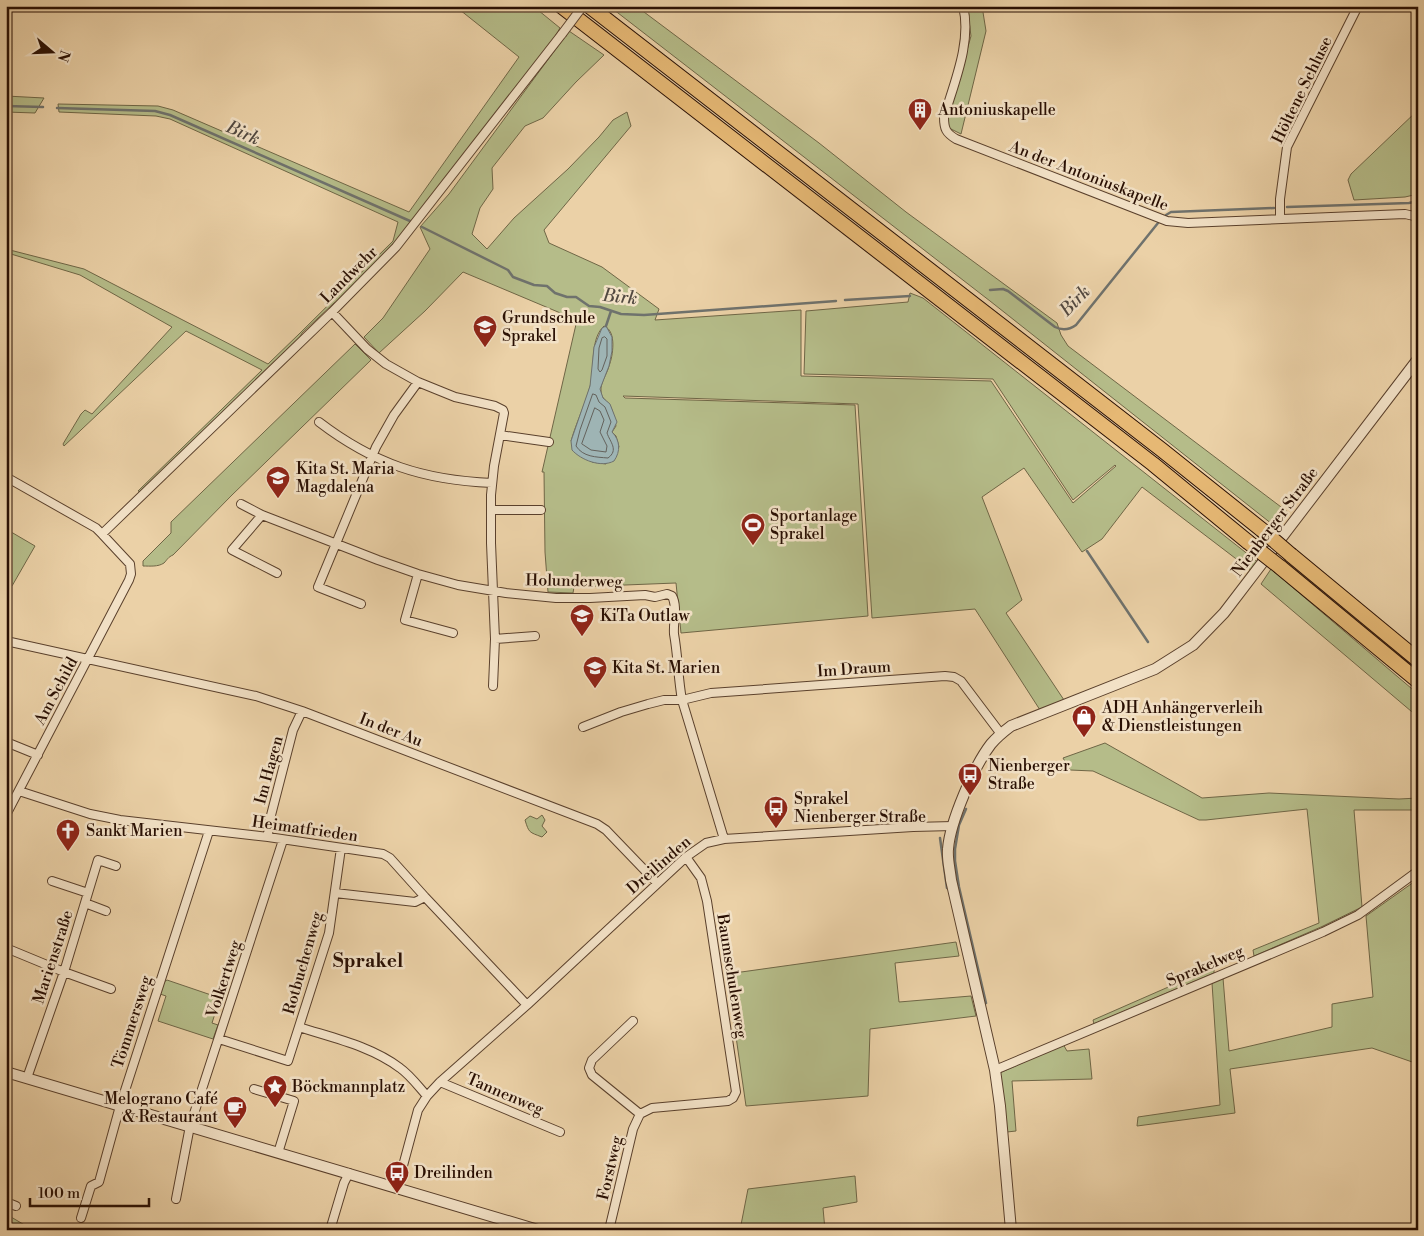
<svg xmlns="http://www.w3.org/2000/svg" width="1424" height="1236" font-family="'Libre Bodoni',serif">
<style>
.green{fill:#b5bc89;stroke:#6f6646;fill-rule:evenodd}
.water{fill:#9eb4b4;stroke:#6f726d}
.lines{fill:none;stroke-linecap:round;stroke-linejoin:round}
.shore{stroke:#64625c;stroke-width:1}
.stream{stroke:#6f726d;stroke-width:2.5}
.minor-casing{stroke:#5a402c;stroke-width:10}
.tertiary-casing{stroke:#5a402c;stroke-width:12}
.motorway-casing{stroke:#290f03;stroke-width:16}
.minor{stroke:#f2e1c6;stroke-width:8}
.tertiary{stroke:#f2e1c6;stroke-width:10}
.motorway{stroke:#e6b874;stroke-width:14}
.minor-bridge-casing{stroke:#5a402c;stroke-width:10;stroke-linecap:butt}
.motorway-bridge-casing{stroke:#290f03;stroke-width:16;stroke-linecap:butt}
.minor-bridge{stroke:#f2e1c6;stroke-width:8}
.motorway-bridge{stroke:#e6b874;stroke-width:14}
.labels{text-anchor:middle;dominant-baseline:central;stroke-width:5;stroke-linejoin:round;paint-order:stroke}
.street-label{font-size:16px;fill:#290f03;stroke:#f2e1c6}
.poi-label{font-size:16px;fill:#290f03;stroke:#f2e1c6;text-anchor:start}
.water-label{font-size:18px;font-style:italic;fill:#524941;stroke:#f2e1c6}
.quarter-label{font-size:19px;font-weight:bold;fill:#290f03;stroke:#f2e1c6}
</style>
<rect width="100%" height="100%" fill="#ebd1a7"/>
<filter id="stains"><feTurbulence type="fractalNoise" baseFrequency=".004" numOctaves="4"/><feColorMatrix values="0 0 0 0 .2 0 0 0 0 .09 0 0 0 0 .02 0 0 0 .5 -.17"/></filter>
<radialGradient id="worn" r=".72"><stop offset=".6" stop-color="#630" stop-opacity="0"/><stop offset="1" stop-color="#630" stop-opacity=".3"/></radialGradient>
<path class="green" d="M455,6H533L560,28L554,38L400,238L341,301L334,303L302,333L300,337L141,492L138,491L262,370L186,331L64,446L63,444L81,414L85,410L92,414L172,327L80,275L11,254L6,265V249L84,269L268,364L299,334L393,241L398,222L170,119L156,116L59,112L58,104L158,106L173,110L409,212L519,57Z
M609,6H636L819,143L906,212L1057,323L1061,335L1068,346L1289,513L1277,528L990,301Z
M967,6H982L986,31L961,134L947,127L948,118L971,36Z
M569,31L604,55L576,82L543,118L525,126L492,168L493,189L480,208L472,234L487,249L514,218L568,169L599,137L613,120L627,112L631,126L544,230L549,243L602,267L659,309L655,320L801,310V376L991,381L1073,503L1116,466L1115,465L1073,500L993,379L804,374L806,311L908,302L910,293L923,298L1259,563L1252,571L1142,487L1102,539L1082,552L1024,468L982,497L1022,600L1006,613L1064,700L1040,710L975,609L872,618L858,404L623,396L625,398L855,405L868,616L681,633L676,583L574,587L573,593L548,592L545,552L544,472H542L577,320L463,272L425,311L379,353L364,337L383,318L430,249L420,227L449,194ZM604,326C617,331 613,356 609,366C607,374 600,383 601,391C601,398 605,399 609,404C613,409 614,419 616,426L612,432L616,436L619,447L606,464L592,462L571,441C577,420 588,399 592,378C594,362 591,338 604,326Z
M6,96L44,98L35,113L6,112Z
M1418,110V194L1405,197L1354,200L1348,180L1351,174Z
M355,344L371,360L232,495L173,555C168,557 167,560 164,563C158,567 150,566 143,566V561L171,533V522Z
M6,529L35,546L12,586L6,585Z
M1271,569L1418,694V717L1261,584Z
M1105,743L1202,798L1269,793L1399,799L1418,798V810H1354L1362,907L1321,927L1254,956L1253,950L1319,923L1307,809L1206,820H1199L1093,771L1070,770L1063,758Z
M542,815L545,820L542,826L547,832L542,837C529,832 529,833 525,820L530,816L537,819Z
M1418,879V1064L1372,1048L1230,1069L1235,1113L1137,1126L1138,1117L1220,1105L1212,983L1223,978L1229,1051L1332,1027V1004L1373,997L1366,916Z
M956,942L959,956L895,963L899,1002L971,996L976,1016L870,1029L868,1096L746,1106L727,974Z
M1214,967V973L1094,1024L1093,1020Z
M167,980L220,998L212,1023L218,1025L213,1039L158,1021L166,996L160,994L164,982Z
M1063,1044L1067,1051L1089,1049L1092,1079L1012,1081L1016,1131L1007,1132L1000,1073Z
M855,1176L857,1202L823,1208L825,1230H740L748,1189Z
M6,1214L33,1230H6Z"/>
<path class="water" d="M606,326L612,337V351L609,366L600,389L603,398L610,404L617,422L612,432C620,440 621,451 614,461C601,468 581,460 572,450L571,441L590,386L594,347L602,328Z"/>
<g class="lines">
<path class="shore" d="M605,337L607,339V356L602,370L600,372L598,369L599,348L602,338Z
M593,394L596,395L599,402L605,407L611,422L607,433C610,442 619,450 608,458C596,457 583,457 576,446L580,430Z
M595,408L600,411L604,420L600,432L607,446L606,452L591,450L582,444Z"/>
<path class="stream" d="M6,106L43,107
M57,108L155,111L170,115L410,221
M1287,207L1379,204L1409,203L1418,201
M1166,215L1171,212L1274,208
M422,227L508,270L513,277L534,285L547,286L555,293L567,297H576L589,306L600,307L621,314L644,315L836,301
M990,290L1003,289L1008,291L1055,327C1063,331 1069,330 1076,325L1158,223
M845,300L910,296
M606,326L611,311
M1087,551L1148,642
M966,809L959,825L955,849V861L959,887L986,1003
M940,838L947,888"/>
<defs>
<path id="minor" d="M963,6C972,42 954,83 944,117C944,129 946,133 956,139L1167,221L1188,223L1405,214L1418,217
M1280,218V199L1287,147L1358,6
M332,312L367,349L386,364L418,382L394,415L376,447L318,587L361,604
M418,382L455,397L495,406L503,410L504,413L494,466L491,495V543L495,639L493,686
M319,422C374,464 423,480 492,483
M500,435L549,442
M6,477L96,528L102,534L130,564L131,574L129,580L6,815
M241,504L262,515L378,560L418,574L458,585L506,593L556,598H590L645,595L655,597L667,594L672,596C678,607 673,622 674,634C678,656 678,678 682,700L724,839
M491,510H541
M262,515L232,550L277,573
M102,534L332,312L396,247L562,34
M418,574L405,620L453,633
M495,639L535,636
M6,641L256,696L302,711L597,824L606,830L657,883
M583,727L621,712L648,704L664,700H682L711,693L945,676L954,677L961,681L1001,734
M6,742L38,755
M19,791L90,814L120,820L268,837L383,854L390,858L425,897L527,1005
M268,837L269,823L293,730L302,711
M52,881L88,893
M335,893L415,902L425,897
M85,903L106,911
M6,948L64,972L111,989
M633,1021L592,1060L589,1068L592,1075L640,1114
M299,1027C333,1038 371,1046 400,1068C410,1075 418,1086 427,1096
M219,1039L288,1061L329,933L341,848
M995,1070L1323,932L1358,915L1418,871
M27,1078L64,972L98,860L116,866
M440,1082L560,1132
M254,1089L294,1101L278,1153
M397,1188L418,1110L427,1096L440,1082L527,1005L686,857L706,843L724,839L913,827L953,826
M176,1199L190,1126L283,840
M6,1202L16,1206
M81,1218L91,1186L99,1182L120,1106L209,831
M330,1230L344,1183L349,1173
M609,1230L633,1129L640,1114L652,1108L728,1101L733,1098L736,1092L707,901L701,878L686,857"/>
<path id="tertiary" d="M6,1072L538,1230
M1011,1230L1000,1106L995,1070L951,880C950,870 947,859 948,849C950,822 974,766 991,744C997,737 1003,732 1011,726L1155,669L1193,645L1224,613L1418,359"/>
<path id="motorway" d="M561,6L1153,464L1248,542
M589,6L1162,450L1262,530
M1291,555L1418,660
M1280,567L1418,681"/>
</defs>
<use href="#minor" class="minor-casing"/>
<use href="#tertiary" class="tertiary-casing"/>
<use href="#motorway" class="motorway-casing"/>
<use href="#minor" class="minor"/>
<use href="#tertiary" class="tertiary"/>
<use href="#motorway" class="motorway"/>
<defs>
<path id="minor-bridge" d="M562,34L583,6"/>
<path id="motorway-bridge" d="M1262,530L1291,555
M1248,542L1280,567"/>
</defs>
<use href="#minor-bridge" class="minor-bridge-casing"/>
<use href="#motorway-bridge" class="motorway-bridge-casing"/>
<use href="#minor-bridge" class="minor-bridge"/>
<use href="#motorway-bridge" class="motorway-bridge"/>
</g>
<defs>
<symbol id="building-pin" viewBox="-11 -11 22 30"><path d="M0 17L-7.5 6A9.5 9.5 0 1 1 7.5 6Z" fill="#8f2418" stroke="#f2e1c6"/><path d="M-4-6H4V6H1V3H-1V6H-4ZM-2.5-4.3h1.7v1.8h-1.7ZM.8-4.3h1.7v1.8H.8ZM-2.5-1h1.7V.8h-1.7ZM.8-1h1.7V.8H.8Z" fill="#fff"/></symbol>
<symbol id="school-pin" viewBox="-11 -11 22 30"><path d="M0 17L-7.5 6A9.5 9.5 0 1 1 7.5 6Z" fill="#8f2418" stroke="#f2e1c6"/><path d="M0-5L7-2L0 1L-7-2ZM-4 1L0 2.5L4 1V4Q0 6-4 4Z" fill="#fff"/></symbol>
<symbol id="stadium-pin" viewBox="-11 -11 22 30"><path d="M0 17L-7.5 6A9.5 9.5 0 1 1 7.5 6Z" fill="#8f2418" stroke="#f2e1c6"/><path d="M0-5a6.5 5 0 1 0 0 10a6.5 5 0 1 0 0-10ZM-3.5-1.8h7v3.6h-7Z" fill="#fff"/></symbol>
<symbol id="shop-pin" viewBox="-11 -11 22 30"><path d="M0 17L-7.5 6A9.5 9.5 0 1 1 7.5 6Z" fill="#8f2418" stroke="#f2e1c6"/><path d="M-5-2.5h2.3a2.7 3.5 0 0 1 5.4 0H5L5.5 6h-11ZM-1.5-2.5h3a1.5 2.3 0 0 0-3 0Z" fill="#fff"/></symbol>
<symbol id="bus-pin" viewBox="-11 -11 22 30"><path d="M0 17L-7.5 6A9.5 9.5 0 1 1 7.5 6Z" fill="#8f2418" stroke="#f2e1c6"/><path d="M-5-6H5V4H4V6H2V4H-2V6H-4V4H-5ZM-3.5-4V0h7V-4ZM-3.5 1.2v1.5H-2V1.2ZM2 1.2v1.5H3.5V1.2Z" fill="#fff"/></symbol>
<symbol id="church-pin" viewBox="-11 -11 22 30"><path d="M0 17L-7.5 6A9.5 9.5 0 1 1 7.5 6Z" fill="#8f2418" stroke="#f2e1c6"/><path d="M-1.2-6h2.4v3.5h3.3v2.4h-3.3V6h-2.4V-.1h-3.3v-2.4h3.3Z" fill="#fff"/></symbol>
<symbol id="sight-pin" viewBox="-11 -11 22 30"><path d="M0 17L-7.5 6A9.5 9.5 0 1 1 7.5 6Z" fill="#8f2418" stroke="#f2e1c6"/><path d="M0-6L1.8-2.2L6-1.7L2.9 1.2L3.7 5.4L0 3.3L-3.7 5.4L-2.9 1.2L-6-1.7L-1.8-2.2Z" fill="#fff"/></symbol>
<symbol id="cafe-pin" viewBox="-11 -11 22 30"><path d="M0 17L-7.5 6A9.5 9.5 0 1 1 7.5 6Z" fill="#8f2418" stroke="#f2e1c6"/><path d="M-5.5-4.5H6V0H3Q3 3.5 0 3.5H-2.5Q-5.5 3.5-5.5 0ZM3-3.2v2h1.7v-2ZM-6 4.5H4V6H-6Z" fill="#fff"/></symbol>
</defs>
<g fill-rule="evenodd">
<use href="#building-pin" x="906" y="96" width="28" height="38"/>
<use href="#school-pin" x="471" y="313" width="28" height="38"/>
<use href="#school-pin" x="264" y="464" width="28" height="38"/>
<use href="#stadium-pin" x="739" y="511" width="28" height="38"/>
<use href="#school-pin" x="568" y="602" width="28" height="38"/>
<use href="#school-pin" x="581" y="654" width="28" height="38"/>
<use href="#shop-pin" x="1070" y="703" width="28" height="38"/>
<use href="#bus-pin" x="956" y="761" width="28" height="38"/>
<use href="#bus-pin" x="762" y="794" width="28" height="38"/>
<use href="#church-pin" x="54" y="817" width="28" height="38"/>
<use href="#sight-pin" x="261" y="1073" width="28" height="38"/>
<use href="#cafe-pin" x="221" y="1094" width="28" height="38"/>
<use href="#bus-pin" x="383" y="1159" width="28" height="38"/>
</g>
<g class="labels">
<g class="street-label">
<text transform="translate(1302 90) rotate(-64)">Höltene Schluse</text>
<text transform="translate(1089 176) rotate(21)">An der Antoniuskapelle</text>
<text transform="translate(349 275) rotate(-45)">Landwehr</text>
<text transform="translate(1275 522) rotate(-53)">Nienberger Straße</text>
<text transform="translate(574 581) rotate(1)">Holunderweg</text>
<text transform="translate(854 669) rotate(-4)">Im Draum</text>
<text transform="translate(56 691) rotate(-62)">Am Schild</text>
<text transform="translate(391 730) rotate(21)">In der Au</text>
<text transform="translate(269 770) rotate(-75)">Im Hagen</text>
<text transform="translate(305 829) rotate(8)">Heimatfrieden</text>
<text transform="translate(659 865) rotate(-41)">Dreilinden</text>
<text transform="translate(53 957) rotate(-72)">Marienstraße</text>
<text transform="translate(303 963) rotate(-74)">Rotbuchenweg</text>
<text transform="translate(1205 966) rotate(-23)">Sprakelweg</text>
<text transform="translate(732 976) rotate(81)">Baumschulenweg</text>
<text transform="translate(224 979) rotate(-72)">Volkertweg</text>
<text transform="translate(132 1022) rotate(-72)">Tömmersweg</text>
<text transform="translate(505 1094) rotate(23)">Tannenweg</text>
<text transform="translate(610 1168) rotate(-77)">Forstweg</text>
</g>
<g class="poi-label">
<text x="938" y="110">Antoniuskapelle</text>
<text x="502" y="318">Grundschule<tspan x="502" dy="18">Sprakel</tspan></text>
<text x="296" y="469">Kita St. Maria<tspan x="296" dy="18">Magdalena</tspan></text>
<text x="770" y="516">Sportanlage<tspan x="770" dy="18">Sprakel</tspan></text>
<text x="600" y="616">KiTa Outlaw</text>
<text x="612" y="668">Kita St. Marien</text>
<text x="1102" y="708">ADH Anhängerverleih<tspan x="1102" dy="18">&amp; Dienstleistungen</tspan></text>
<text x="988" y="766">Nienberger<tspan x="988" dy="18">Straße</tspan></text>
<text x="794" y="799">Sprakel<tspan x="794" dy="18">Nienberger Straße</tspan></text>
<text x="86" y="831">Sankt Marien</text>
<text x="292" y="1087">Böckmannplatz</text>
<text x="218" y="1099" text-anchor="end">Melograno Café<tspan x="218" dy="18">&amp; Restaurant</tspan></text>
<text x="414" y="1173">Dreilinden</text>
</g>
<g class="water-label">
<text transform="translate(243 133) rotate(24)">Birk</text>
<text transform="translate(620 297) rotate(6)">Birk</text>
<text transform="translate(1075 301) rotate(-46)">Birk</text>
</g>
<g class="quarter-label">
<text x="368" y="961">Sprakel</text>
</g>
</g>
<rect width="1424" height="1236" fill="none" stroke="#ebd1a7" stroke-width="25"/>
<rect x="8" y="8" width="1409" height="1221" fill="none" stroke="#290f03" stroke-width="2.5"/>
<rect x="12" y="12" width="1399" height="1211" fill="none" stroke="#290f03"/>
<g transform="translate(52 52) rotate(109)" stroke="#f2e1c6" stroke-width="4" paint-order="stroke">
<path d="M0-4L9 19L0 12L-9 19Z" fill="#290f03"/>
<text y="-8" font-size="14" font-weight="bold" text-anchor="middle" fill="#290f03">N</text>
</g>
<path d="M30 1198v8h119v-8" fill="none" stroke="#290f03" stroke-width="2.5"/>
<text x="38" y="1198" font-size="15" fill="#290f03" stroke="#f2e1c6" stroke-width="4" paint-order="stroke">100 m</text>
<rect width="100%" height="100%" filter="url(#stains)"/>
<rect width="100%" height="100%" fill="url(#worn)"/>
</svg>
